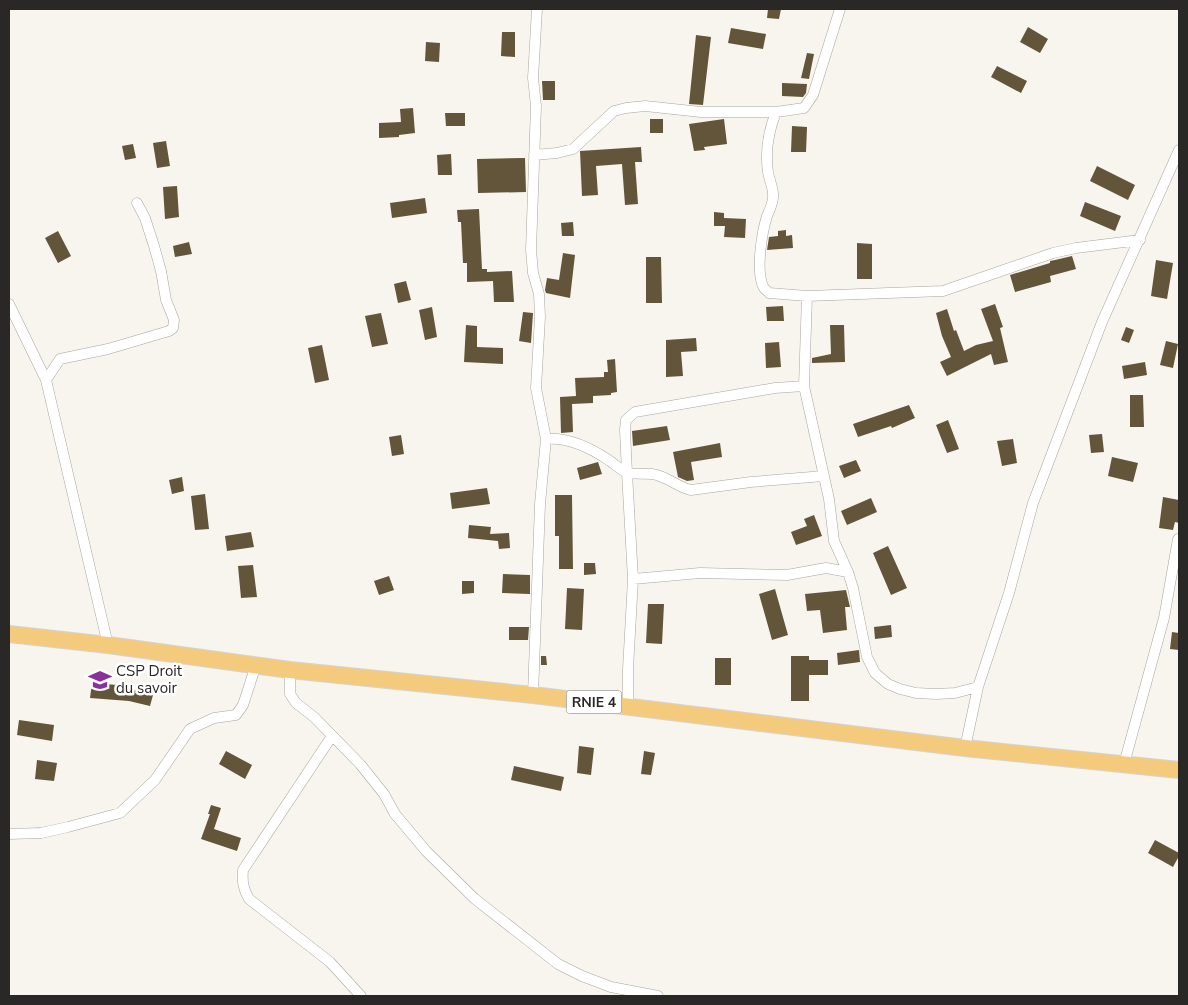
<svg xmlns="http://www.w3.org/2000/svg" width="1188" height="1005" font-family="'Nunito Sans',sans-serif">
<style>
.building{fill:#625539}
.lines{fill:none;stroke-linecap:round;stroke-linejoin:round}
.minor-casing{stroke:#a8a5a0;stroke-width:11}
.primary-casing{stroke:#d4d4d4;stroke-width:18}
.minor{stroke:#fff;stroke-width:10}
.primary{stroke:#f4cb7d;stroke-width:16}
.labels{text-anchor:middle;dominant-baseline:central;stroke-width:5;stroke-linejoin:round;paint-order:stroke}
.shield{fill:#fff;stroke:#696867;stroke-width:1}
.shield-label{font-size:14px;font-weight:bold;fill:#292826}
.poi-label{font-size:15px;fill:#292826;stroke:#fff;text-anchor:start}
</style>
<rect width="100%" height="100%" fill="#f8f5ef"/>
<path class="building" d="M768,9H781L779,19L767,18Z
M1028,27L1048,39L1040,53L1020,42Z
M731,28L766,34L763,49L728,43Z
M502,32H515V57L501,56Z
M696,35L711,37L703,105L689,104Z
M426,42L440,43L439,62L425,61Z
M807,53L814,54L809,79L801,78Z
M997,66L1027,81L1021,93L991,77Z
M542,81H555V100H543Z
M782,83L807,84L806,93L803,97L782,96Z
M413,108L415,133L399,135V137L379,138V123L401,122L400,109Z
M445,113H465V126H446Z
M650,119H663V133H650Z
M724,119L727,144L704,147L705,150L694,151L689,124Z
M792,126L807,127L806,152H791Z
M166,141L170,166L157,168L153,143Z
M133,144L136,158L125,160L122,146Z
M641,147L642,162H635L638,204L625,205L622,164L596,166L598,195L582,196L580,151Z
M451,154L452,175H438L437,155Z
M525,158L526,192L478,193L477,159Z
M1097,166L1135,185L1128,200L1090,181Z
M177,186L179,217L165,219L163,187Z
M425,198L427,213L392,218L390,203Z
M1085,202L1121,216L1115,231L1080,216Z
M479,209L482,269H487V272L512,271L514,302H494L493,281L467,282V263H463L461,222H458L457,210Z
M714,212L724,213V218L746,219L745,238L724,237L725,226H714Z
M573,222L574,236H562L561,223Z
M786,230V236L792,235L793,248L767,250L769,237L778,236V231Z
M58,231L71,256L58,263L45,238Z
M189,242L192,254L175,257L173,246Z
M857,243L872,244V279H857Z
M563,253L575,255L570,298L546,293L545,290L547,278L559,280Z
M1072,256L1076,269L1050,276L1051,282L1015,292L1010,275L1050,263V261L1055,260Z
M646,257H661L662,303H646Z
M1156,260L1173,263L1167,299L1151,296Z
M406,281L411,300L398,303L394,284Z
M995,304L1003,327L1000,328L1008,362L994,365L991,354L947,376L940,362L951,357L942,336L936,313L947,309L954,331L956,330L964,351L976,345L993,341L981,309Z
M783,306L784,321H767L766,307Z
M432,307L437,337L425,340L419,310Z
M523,312L533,313L531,343L519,341Z
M381,313L388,344L372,347L365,316Z
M466,325L477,326V347L503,348V364L464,362Z
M830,325H844L845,362L812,363V358L831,354Z
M1126,327L1134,330L1129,343L1121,340Z
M696,338L697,351L681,352L683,376L666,377V340Z
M1166,341L1178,344L1173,368L1160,365Z
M779,342L781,367L766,368L765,343Z
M322,345L329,380L315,383L308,348Z
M615,359L617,392L611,393V395L593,396V403L572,404L573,432L561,433L560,397L576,396L575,378L604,377V372H608L607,360Z
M1145,362L1147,375L1124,379L1122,366Z
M1130,395H1143L1144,427H1130Z
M909,405L915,418L892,428L891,426L858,437L853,424Z
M948,420L959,449L947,453L936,425Z
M667,426L670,440L633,446L632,431Z
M1102,434L1104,452L1091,453L1089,435Z
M401,435L404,454L392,456L389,437Z
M1013,439L1017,463L1002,466L997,441Z
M720,443L722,457L691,462L694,480L687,481L678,477L673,452Z
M1112,457L1138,463L1133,482L1108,476Z
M856,460L861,471L844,478L839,466Z
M598,462L602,474L580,480L577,468Z
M182,477L184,491L172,494L169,480Z
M487,488L490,504L452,509L450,493Z
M205,494L209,529L195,530L191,496Z
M555,495H572L573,569H559V536H555Z
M1163,497L1179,500V523L1175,522L1173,530L1159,528Z
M871,498L877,512L847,525L841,511Z
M814,515L822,536L796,545L791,532L807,526L804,519Z
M469,525L491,527L490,534L509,533L510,548L499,549L498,541L468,538Z
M251,532L254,547L227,551L225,536Z
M888,546L907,588L891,595L873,553Z
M584,563H595L596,574L584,575Z
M253,565L257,597L241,598L238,566Z
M503,574L530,575V594L502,593Z
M389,576L394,590L379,595L374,581Z
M462,581H474V593L462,594Z
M567,588L584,589L582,630L565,629Z
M775,589L788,635L772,640L759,594Z
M846,590L850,607H845L847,630L823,633L820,610L807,611L805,594Z
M648,604H664L662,644L646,643Z
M891,625L892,637L875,639L874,627Z
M509,627H529L528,640H509Z
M1172,632L1179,633V650L1170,649Z
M859,650L860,662L838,665L837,653Z
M541,656H546L547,665H541Z
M791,656H809V660H828V675H809V701H791Z
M715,658H731V685H715Z
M92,683L130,686L129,689L153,695L150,706L129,701L90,698Z
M19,720L54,725L52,741L17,735Z
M579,746L594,748L591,775L577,773Z
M226,751L252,765L245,779L219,764Z
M644,751L655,753L651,775L641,774Z
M37,760L57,763L54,781L35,779Z
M514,766L564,777L561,791L511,780Z
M211,805L221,808L214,829L241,838L237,851L201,839L210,814H208Z
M1155,840L1179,853V856L1173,867L1148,853Z"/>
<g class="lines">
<defs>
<path id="minor" d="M776,112C769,130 765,152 768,172C769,179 773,187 773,194C774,202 770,209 767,216C762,232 755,273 764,288C765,290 768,291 769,293L807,296L943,291L1053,253L1076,248L1140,240
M534,155L557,153L573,149L614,111L626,108L645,106L701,112H776L804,108L813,95L840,9
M807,296L804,386L829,499L834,541L848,572L853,588L867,657L875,673L888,684L900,689L916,693L936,694L955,693L978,687
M9,304L46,380L108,645
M46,380L60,359L108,349L169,331L173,328L174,320L166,300L161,271L154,246L145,218L137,203
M546,439C569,437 591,448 610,461C615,464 620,470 626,472C633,475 644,473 652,474C667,476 677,487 691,490L751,482L824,476
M633,579L700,573L787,575L826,568L848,572
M290,670V694L296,703L314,717L360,764L384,794L395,814L426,851L475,899L558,964L582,976L611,987L658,996
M533,695L540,504L546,439L536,388L540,317L539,294L533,273L531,250L536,106L533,78L537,9
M628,706V669L633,579L627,473L625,430L626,420L635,412L775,388L804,386
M332,736L243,870C242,881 243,889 249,899L330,962L361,996
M965,748L978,687L1009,593L1033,503L1102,322L1179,150
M1124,764L1164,618L1178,539
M9,834L41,833L68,827L120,813L155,780L190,729L214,718L236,715L243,705L256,665"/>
<path id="primary" d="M9,634L108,645L290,670L533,695L965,748L1179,770"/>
</defs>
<use href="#minor" class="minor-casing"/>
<use href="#primary" class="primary-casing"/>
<use href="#minor" class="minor"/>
<use href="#primary" class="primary"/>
</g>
<defs>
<symbol id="school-bare" viewBox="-9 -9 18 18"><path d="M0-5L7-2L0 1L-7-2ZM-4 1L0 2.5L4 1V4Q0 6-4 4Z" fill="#8a319e" stroke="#fff" stroke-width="2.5" paint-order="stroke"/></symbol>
</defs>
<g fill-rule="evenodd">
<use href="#school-bare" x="84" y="664" width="32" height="32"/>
</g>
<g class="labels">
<rect class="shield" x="566.5" y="690.5" width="55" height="23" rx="4"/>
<g class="shield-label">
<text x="594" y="702">RNIE 4</text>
</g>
<g class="poi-label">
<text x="116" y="671">CSP Droit<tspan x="116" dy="17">du savoir</tspan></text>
</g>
</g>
<rect width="1188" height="1005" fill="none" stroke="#292826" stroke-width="20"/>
</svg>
